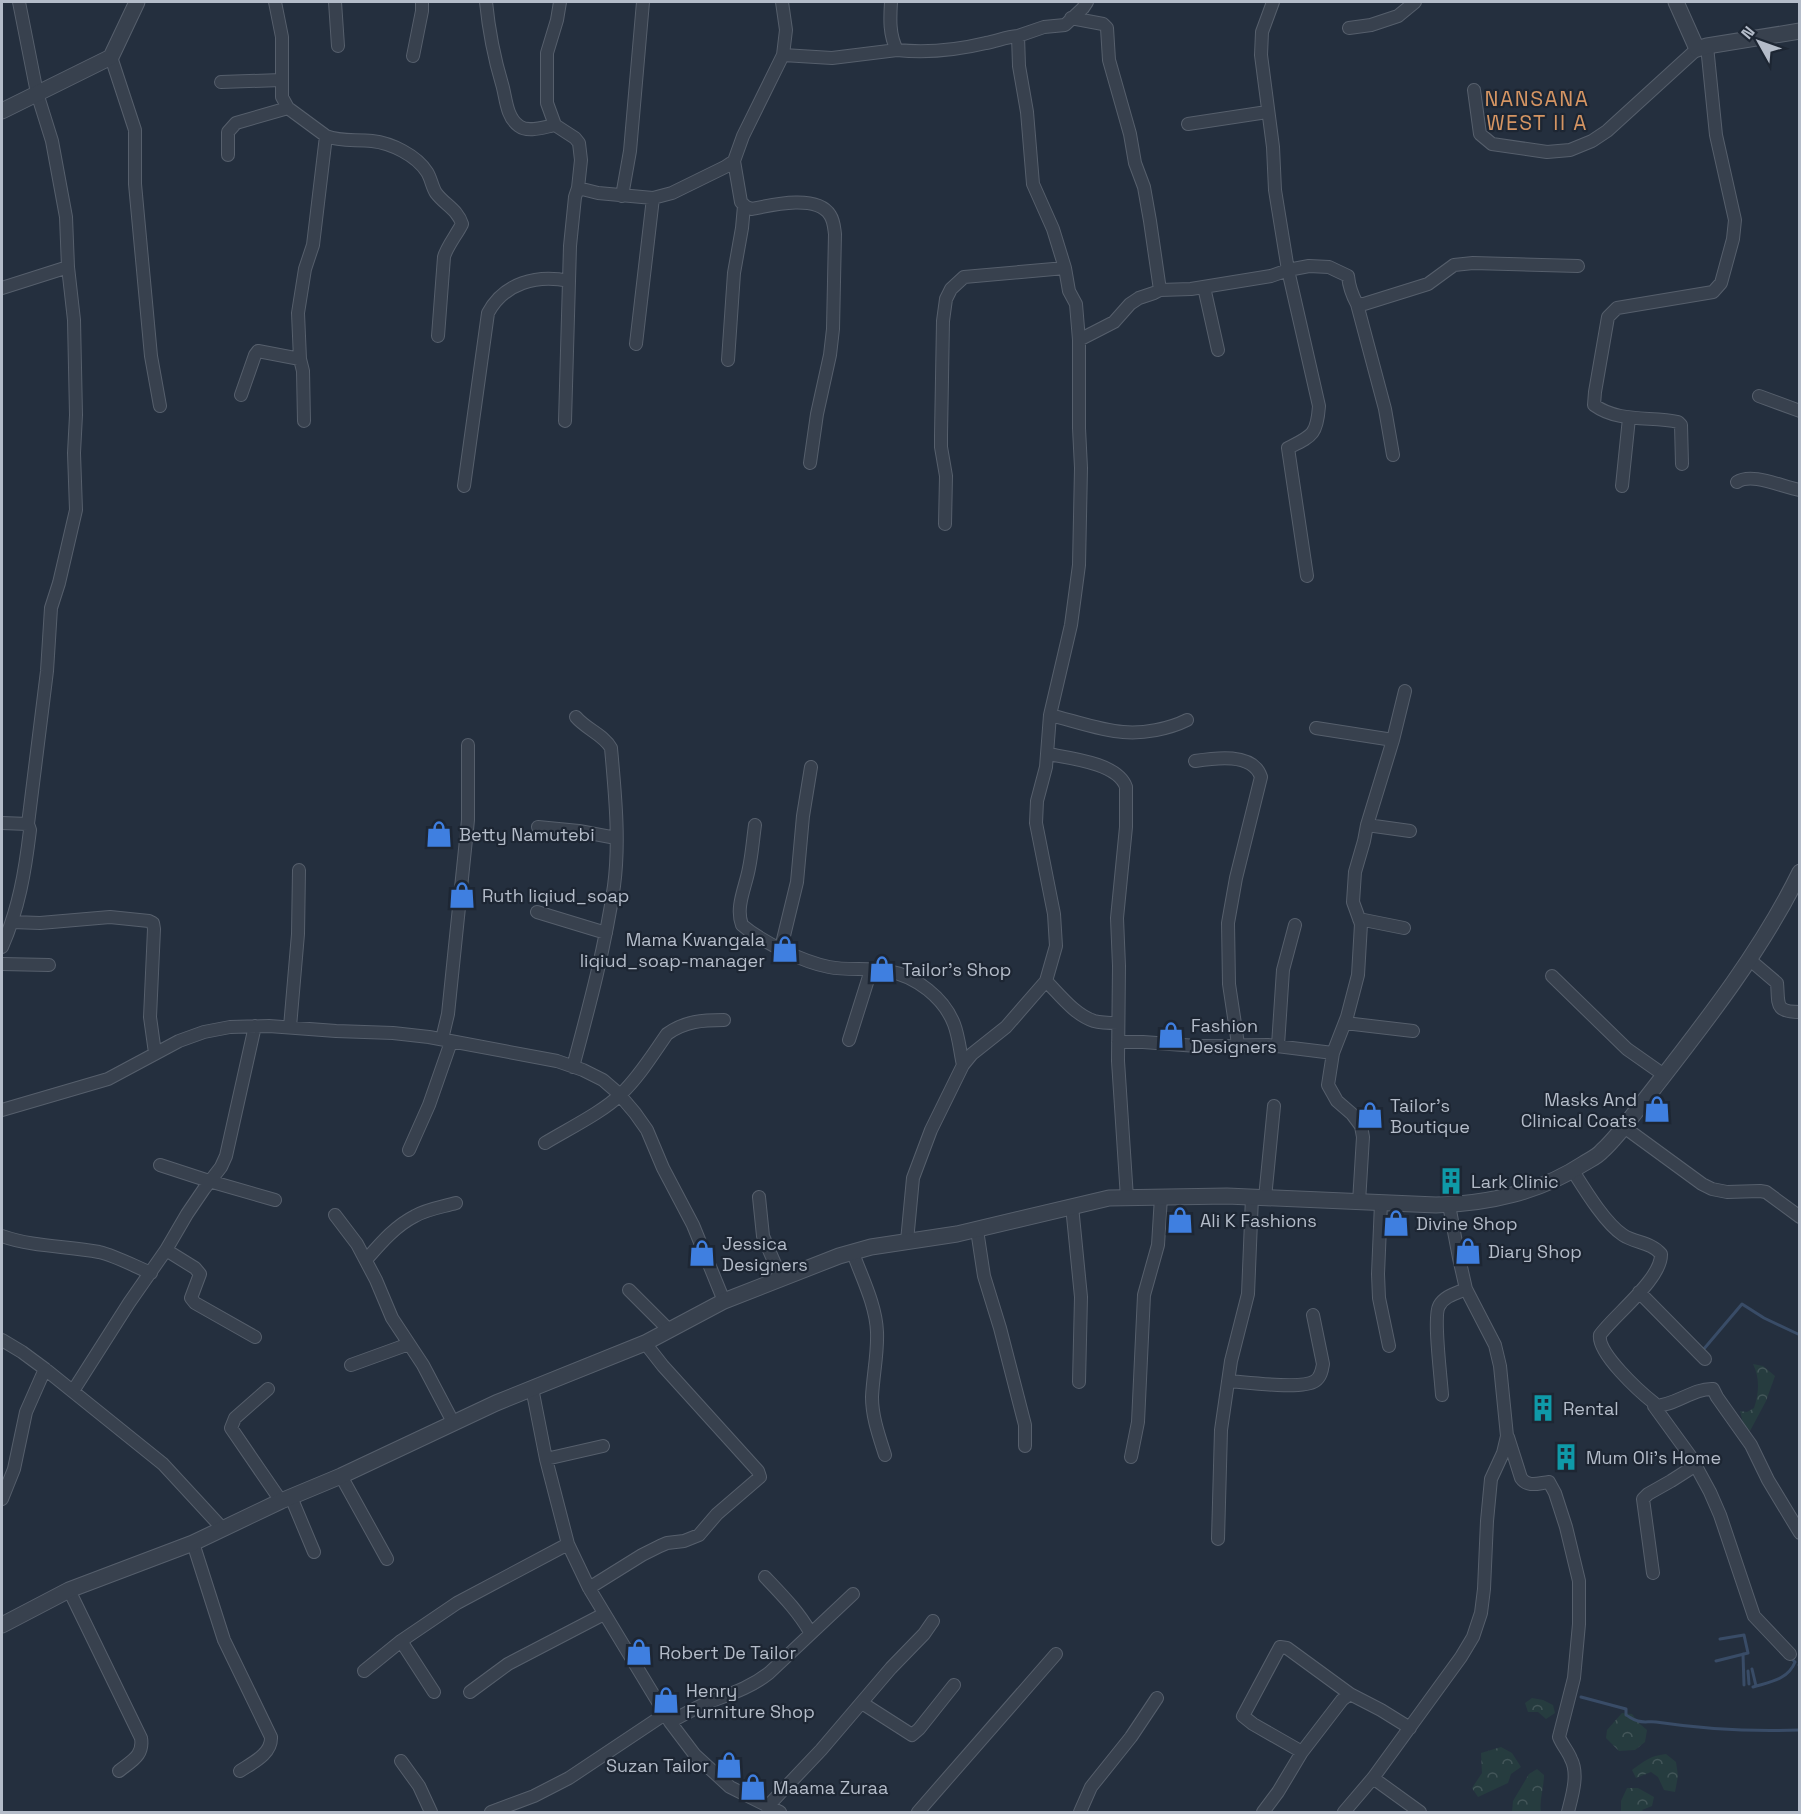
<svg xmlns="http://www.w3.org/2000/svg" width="1801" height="1814" font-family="'Space Grotesk',sans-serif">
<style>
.forest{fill:url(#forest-crowns)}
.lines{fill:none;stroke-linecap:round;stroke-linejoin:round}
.stream{stroke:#394c67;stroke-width:3}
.minor-casing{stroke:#565f6c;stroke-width:14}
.tertiary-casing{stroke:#565f6c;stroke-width:17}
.minor{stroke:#38414e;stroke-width:12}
.tertiary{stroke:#38414e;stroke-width:15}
.labels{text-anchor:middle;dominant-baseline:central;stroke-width:4.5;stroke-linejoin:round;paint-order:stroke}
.poi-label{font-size:18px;fill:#b4bcc9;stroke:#1d2633;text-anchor:start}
.quarter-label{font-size:21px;letter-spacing:1.5px;fill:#d59563;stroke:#1d2633}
</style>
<defs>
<pattern id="forest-crowns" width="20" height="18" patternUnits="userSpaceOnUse" patternTransform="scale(1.5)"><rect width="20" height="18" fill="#263c3f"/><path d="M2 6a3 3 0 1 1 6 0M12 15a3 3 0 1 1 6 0" fill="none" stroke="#435659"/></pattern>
</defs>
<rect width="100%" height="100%" fill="#242f3e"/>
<path class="forest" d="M1753,1364L1763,1366L1775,1376L1766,1401L1750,1431L1743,1423L1740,1411L1747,1412L1754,1408C1759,1393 1760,1378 1753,1364Z
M1532,1698L1543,1700L1553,1705L1555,1713L1546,1719L1538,1712H1528L1525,1703Z
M1622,1713L1632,1714L1640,1724L1647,1730L1645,1742L1635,1750L1619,1751L1606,1738L1607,1730Z
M1501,1747L1512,1753L1521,1767L1511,1774L1508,1783L1478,1797L1472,1788L1482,1773L1481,1753Z
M1666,1754L1676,1762L1678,1776L1675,1792L1664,1790L1658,1777L1651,1772L1636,1778L1632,1770C1645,1761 1649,1756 1666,1754Z
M1537,1769L1544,1775C1544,1788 1539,1800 1541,1812H1512L1513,1801L1529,1774Z
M1627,1788H1638L1654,1797L1652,1806L1642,1810L1644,1812H1621V1801Z"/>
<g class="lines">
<path class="stream" d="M1701,1348L1703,1350L1742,1304L1764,1318L1800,1335
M1743,1654L1744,1685
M1716,1661L1748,1653L1744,1635L1720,1639
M1799,1665H1800
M1752,1669L1756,1686
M1748,1671L1749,1684
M1753,1687C1769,1682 1788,1680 1795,1662L1790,1657
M1581,1697L1626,1709V1715C1630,1717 1633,1720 1638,1721C1644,1723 1650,1721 1656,1722C1703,1729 1752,1732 1800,1730"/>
<defs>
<path id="minor" d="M275,2L282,37V97L288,108L326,136L313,245L305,269L298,313L300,359L303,371L304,421
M335,2L338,46
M486,2C489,32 493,54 502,84C506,97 506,117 519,126C528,133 544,127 555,125
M560,2L557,20L547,53V103L555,125L575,138L579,143L581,160L578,188
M891,2C890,18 889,35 897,50C926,53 957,50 986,43C997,41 1006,37 1018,36
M1273,2L1262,32L1261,55L1273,147L1275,190L1288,270L1319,406C1317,435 1312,436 1288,448L1307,576
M1071,18L1103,24L1107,28L1109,60L1130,134L1135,163L1144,187L1150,221L1160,290
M1349,28L1371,25L1398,16L1415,2
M783,55L832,58L897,50
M413,56L422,11V2
M111,57L135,130V184L151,356L160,406
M221,82L281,80
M1474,90L1480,134L1492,144L1547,152L1570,150L1592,141L1607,131L1697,49
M1188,124L1267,112
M326,136C341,142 356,139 372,141C391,143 416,155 427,172C431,178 432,187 436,193C445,205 458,210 462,224C457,234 446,248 444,257L438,336
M228,155V132L236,123L288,108
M734,161L741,202L746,207L752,209C771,205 817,194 830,215C834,221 834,227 835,234L833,329L830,355L817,414L810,463
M622,196L630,151L643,2
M1204,287L1218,350
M2,288L68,267
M1357,304L1385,409L1393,455
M1079,340L1114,322L1130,304L1139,298L1154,293L1160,290L1191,289L1271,276L1288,270L1309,266L1329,267L1348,276C1349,286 1352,295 1357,304H1364L1428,284L1454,265L1473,263L1578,266
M636,344L653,198
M728,360L734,273L742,228L744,206
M241,395L255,355L258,351L300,359
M1759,396L1800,411
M565,421L570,246L575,197L578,188L598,193L653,198L672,193L725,167L734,161L743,136L783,55L786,30L782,2
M1682,464L1681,425L1678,422C1651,416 1619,423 1594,405L1595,392L1608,317L1617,308L1713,292L1721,283L1733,239L1735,220L1716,135L1707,46
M1737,482C1752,472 1782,487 1800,490
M464,486L488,313C504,283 537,274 569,281
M1622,486L1629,418
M945,524L946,476L941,447V435L943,321L946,299L951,289L964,277L1065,268
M1050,715C1071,720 1102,731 1123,732C1143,734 1169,729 1187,720
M1316,728L1393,740
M1048,754C1069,758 1118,763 1126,787V827L1117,918L1119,966L1118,1061L1127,1198
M1195,761C1214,758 1253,752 1261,777L1236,878L1228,923L1229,984L1238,1044
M2,823L28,824
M755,825C753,839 752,854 749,868C746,886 735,907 742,925C762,942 803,962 829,967C848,971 869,967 888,971C916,976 944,998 954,1024C959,1037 960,1052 963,1065
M1367,825L1410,831
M538,827L579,831L616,838
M537,912L606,933
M1359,919L1404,928
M12,922L40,923L110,917L149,921L153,923L154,929L150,1017L155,1053
M2,947C19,908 25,872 30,830L28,824L47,671L51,608L59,583L76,510L74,453L76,415L74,320L68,267L66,217L52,141L37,93L19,2
M781,948L797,882L803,816L811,767
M1750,960L1777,983C1779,1004 1774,1012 1800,1012
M2,964L49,965
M1552,976L1627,1049L1664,1075
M1046,981C1060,995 1075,1015 1094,1021C1101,1023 1110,1023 1118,1023
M1345,1023L1413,1031
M290,1027L298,934L299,870
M442,1039L448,1014L468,820V745
M849,1040L871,970
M1118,1042H1143L1197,1046L1268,1045L1333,1053
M1278,1045L1283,970L1295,925
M573,1067C589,1007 605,948 614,886C620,841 615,793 611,748C604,735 586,729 576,717
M2,1110L108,1079L179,1041L204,1032L230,1027L269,1026L336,1031L393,1033L429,1037L557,1061L583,1070L603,1080L618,1093L635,1113L647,1130L663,1168L693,1225L724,1301
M1624,1127L1702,1184L1712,1189L1727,1192L1760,1191L1766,1192L1800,1217
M545,1143C568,1129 603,1112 621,1094C639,1077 653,1054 667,1034C685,1021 703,1020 724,1020
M409,1150L429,1105L451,1042
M160,1165L209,1181L275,1200
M1573,1171C1585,1190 1605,1223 1623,1235C1635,1243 1651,1242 1661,1254C1662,1279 1614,1315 1600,1335C1597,1353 1640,1392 1654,1403V1406C1675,1406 1693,1388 1713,1389L1717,1397L1751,1445L1768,1480L1800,1533
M759,1197L763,1236L781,1278
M1265,1198L1274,1106
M1359,1202L1363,1137L1361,1126L1352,1114L1337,1101L1328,1085L1333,1053L1347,1017L1358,975L1361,924L1353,902L1355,872L1364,841L1367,825L1393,740L1405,691
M1381,1203L1378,1274L1379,1298L1389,1346
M1072,1206L1081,1297L1079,1382
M335,1215L357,1244L376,1280L392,1318L423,1365L453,1422
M977,1230L984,1276L1000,1328L1025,1425V1446
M2,1236C33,1247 67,1246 99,1252C116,1256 134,1266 151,1273
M907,1241L913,1178L931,1130L963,1065L972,1054L1006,1027L1046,981L1056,946L1054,914L1036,823L1037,801L1046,767L1050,715L1071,625L1079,565L1081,468L1079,428V340L1076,304L1069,291L1065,268L1053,229L1033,184L1027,112L1019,66L1018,36L1044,27L1065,25L1083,8L1087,2
M166,1250L195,1268L200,1274L191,1298L195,1303L255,1337
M853,1253C862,1278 876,1305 877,1332C878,1353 873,1375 872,1397C872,1417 879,1436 885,1455
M366,1260C380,1244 395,1226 415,1216C427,1209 442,1207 456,1203
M629,1290L669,1330
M1639,1292L1705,1359
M2,1340L22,1352L45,1369L163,1464L223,1529
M351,1365L409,1344
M1228,1381C1245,1382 1302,1390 1315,1381C1321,1377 1322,1370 1323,1364L1313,1315
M532,1388L546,1459L568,1544L589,1588L670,1722L695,1755L730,1787L780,1812
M268,1389L235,1418L231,1428L281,1501
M73,1391L129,1303L166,1250L187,1214L204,1189L221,1167L226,1156L255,1026
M1442,1395C1441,1378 1433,1317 1439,1306C1444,1296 1457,1293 1466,1289
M1654,1406L1691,1457L1710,1492L1720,1515L1754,1616L1790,1654
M1508,1437L1521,1478C1528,1488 1539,1483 1549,1482L1555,1493L1566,1527L1579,1581V1624L1574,1678L1559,1737C1562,1745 1568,1751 1571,1759C1579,1774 1572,1796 1568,1812
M1131,1457L1138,1422L1144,1295L1158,1245L1161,1197
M546,1459L603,1446
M341,1476L387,1559
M291,1497L314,1552
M2,1499L14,1469L26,1412L45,1369
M1218,1539L1221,1430L1231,1361L1248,1294L1252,1197
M193,1543L224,1640L271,1737C272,1754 252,1763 240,1771
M1653,1573L1643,1499L1648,1494L1671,1481L1696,1465
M765,1577C782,1595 798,1611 810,1632
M589,1588L642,1555L660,1546L667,1543L684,1541L699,1535L717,1514L760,1477L758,1471L663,1366L645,1343
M69,1590L141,1738C144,1756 131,1761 119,1771
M401,1641L434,1692
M364,1671L401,1641L457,1603L568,1544
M470,1692L508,1664L604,1614
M862,1703L912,1735L919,1729L954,1685
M670,1722C683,1715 695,1708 709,1702C730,1694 750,1688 769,1673L853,1594
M1302,1752L1253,1724L1243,1716L1280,1647L1287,1648L1350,1694L1381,1710L1410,1728
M401,1761L419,1786L431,1812
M1373,1778L1420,1812
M767,1807L821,1750L891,1668L924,1634L933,1621
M491,1812L534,1796L569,1778L665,1714
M918,1812L1056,1654
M1080,1812L1091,1787L1131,1737L1157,1698
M1263,1812L1278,1792L1302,1752L1342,1700L1350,1694
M1344,1812L1373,1778L1461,1657L1473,1637L1481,1613L1484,1589L1487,1521L1491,1479L1503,1453L1507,1436L1500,1366L1495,1345L1466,1289L1459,1258L1449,1205"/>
<path id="tertiary" d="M1676,2L1697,49L1707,46L1800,31
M2,111L111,57L137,2
M2,1625L69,1590L193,1543L281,1501L341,1476L496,1403L645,1343L724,1301L839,1256L871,1247L957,1234L1109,1198L1227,1196L1436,1205C1487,1204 1540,1192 1583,1164C1589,1160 1597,1157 1602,1151C1610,1144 1617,1135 1624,1127C1686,1046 1755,964 1800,872"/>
</defs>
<use href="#minor" class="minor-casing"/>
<use href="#tertiary" class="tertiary-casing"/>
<use href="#minor" class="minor"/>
<use href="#tertiary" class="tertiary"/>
</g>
<defs>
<symbol id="shop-bare" viewBox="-9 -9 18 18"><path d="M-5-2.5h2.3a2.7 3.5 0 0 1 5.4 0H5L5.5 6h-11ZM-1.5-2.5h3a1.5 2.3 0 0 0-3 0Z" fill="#3f7fe0" stroke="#1d2633" stroke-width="2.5" paint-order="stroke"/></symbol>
<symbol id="building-bare" viewBox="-9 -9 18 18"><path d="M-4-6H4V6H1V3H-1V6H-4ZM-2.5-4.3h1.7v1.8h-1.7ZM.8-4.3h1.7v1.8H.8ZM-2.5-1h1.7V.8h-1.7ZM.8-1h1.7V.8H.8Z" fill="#0f9aa8" stroke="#1d2633" stroke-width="2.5" paint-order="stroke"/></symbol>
</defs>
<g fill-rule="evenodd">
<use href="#shop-bare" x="420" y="815" width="38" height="38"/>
<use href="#shop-bare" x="443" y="876" width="38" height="38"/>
<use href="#shop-bare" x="766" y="930" width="38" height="38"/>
<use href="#shop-bare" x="863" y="950" width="38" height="38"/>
<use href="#shop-bare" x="1152" y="1016" width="38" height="38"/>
<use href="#shop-bare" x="1638" y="1090" width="38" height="38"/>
<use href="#shop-bare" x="1351" y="1096" width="38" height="38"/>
<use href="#building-bare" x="1432" y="1162" width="38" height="38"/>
<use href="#shop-bare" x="1161" y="1201" width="38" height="38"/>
<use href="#shop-bare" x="1377" y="1204" width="38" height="38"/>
<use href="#shop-bare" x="1449" y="1232" width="38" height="38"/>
<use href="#shop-bare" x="683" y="1234" width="38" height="38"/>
<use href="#building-bare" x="1524" y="1389" width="38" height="38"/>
<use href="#building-bare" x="1547" y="1438" width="38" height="38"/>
<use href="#shop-bare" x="620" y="1633" width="38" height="38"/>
<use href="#shop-bare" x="647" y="1681" width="38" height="38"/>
<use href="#shop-bare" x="710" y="1746" width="38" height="38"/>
<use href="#shop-bare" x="734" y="1768" width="38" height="38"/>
</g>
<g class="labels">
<g class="poi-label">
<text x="459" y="834">Betty Namutebi</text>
<text x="482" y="895">Ruth liqiud_soap</text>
<text x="765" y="939" text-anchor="end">Mama Kwangala<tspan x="765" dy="21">liqiud_soap-manager</tspan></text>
<text x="902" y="969">Tailor's Shop</text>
<text x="1191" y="1025">Fashion<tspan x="1191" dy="21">Designers</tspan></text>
<text x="1637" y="1099" text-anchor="end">Masks And<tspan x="1637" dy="21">Clinical Coats</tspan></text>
<text x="1390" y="1105">Tailor's<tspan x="1390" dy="21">Boutique</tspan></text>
<text x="1471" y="1181">Lark Clinic</text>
<text x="1200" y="1220">Ali K Fashions</text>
<text x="1416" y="1223">Divine Shop</text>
<text x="722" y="1243">Jessica<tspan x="722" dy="21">Designers</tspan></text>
<text x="1488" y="1251">Diary Shop</text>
<text x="1563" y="1408">Rental</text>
<text x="1586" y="1457">Mum Oli's Home</text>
<text x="659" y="1652">Robert De Tailor</text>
<text x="686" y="1690">Henry<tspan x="686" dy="21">Furniture Shop</tspan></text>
<text x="709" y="1765" text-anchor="end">Suzan Tailor</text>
<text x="773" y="1787">Maama Zuraa</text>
</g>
<g class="quarter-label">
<text x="1537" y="98">NANSANA<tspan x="1537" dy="24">WEST II A</tspan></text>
</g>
</g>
<rect width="1801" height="1814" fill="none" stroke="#b4bcc9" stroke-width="6"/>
<g transform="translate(1759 42) rotate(310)" stroke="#1d2633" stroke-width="4.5" paint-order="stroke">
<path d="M0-4.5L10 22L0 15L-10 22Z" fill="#b4bcc9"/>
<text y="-9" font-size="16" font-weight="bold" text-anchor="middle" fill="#b4bcc9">N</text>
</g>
</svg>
